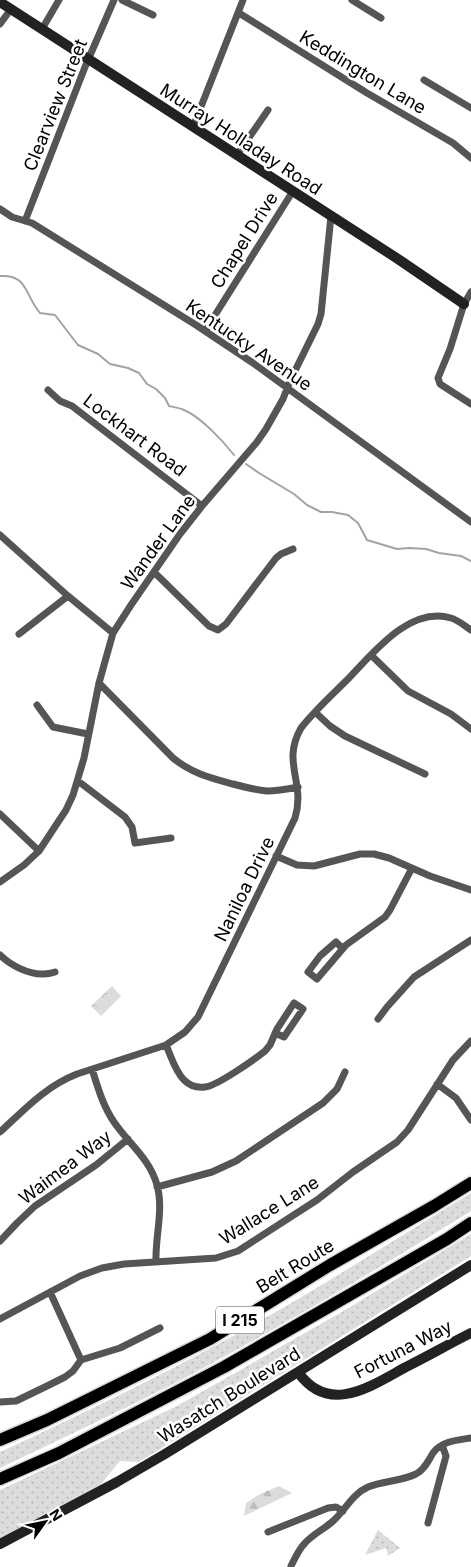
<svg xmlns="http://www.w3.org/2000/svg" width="471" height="1567" font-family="Inter,sans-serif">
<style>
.grass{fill:url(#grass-dots)}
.forest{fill:url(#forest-firs)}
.park{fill:url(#park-crowns)}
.pitch{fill:#dcdcdc}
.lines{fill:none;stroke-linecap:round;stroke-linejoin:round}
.stream{stroke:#a3a3a3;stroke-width:2}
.highway-casing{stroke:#dbdbdb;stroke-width:15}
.street{stroke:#555;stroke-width:7}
.secondary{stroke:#222;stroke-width:10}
.highway{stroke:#000;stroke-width:12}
.labels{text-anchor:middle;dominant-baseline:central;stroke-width:5;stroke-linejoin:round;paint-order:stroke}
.shield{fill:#fff;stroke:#4c4c4c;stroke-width:1}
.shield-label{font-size:16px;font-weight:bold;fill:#000}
.street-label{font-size:18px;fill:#000;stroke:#fff}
</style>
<defs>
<pattern id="grass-dots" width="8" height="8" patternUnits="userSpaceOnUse" patternTransform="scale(1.25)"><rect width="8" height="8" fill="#dcdcdc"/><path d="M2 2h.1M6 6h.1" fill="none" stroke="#bbb" stroke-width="1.8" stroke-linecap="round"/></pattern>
<pattern id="forest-firs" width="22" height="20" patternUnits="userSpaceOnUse" patternTransform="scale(1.25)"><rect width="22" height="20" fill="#dcdcdc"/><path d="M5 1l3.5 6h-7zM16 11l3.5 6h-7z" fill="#bbb"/></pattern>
<pattern id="park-crowns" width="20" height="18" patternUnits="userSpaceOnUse" patternTransform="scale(1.25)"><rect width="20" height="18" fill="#dcdcdc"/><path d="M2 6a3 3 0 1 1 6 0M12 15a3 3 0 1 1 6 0" fill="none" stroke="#bbb"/></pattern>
</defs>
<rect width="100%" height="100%" fill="#fff"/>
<path class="grass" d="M471,1193V1211C375,1271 277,1329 177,1382C118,1412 59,1440 0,1468V1452C102,1405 203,1355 300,1298C357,1264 414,1228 471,1193Z
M471,1234V1256L139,1462L120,1461L100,1485L0,1538V1490L177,1406L340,1313Z
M378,1530L400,1548L388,1556L386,1548L365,1555Z"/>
<path class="forest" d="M279,1486L292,1493L244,1516L246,1503L260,1494Z"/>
<path class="park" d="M112,986L121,996L101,1016L91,1006Z"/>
<path class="pitch" d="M110,991L111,992L113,991L117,994L115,996L116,998L102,1012L100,1011L99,1013L95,1009L97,1007L95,1006Z"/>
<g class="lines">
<path class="stream" d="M0,276C28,274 25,296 40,313L55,315L78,345L98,354L110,364L128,368L139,373L147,384L156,389L165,398L169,406C174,407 180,408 184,410C201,417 223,441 234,455
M246,464L259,473L294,494L307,505L321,512H332L348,515L358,523L367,540L397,549L409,548L426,549L439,553L461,556L471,561"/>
<defs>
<path id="highway" d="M0,1440L47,1420L210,1339L330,1265L434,1206L471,1183
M0,1479L59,1453L224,1367L447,1239L471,1223"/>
</defs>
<use href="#highway" class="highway-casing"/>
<path class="street" d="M122,0L153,15
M352,0L381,18
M239,13L367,93L453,143L471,158
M0,24L11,9
M42,29L59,0
M424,80L471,108
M193,127L243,0
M237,155L268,110
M0,209L12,217L32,223L196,325L253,363L471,522
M25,221L85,67L114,0
M471,292L464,304L450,349L438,378L440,384L471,404
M205,331L293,191
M48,390L60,401L72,406L202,506
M0,535L68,596L113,633
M154,572L209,626L218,630L226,624L276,558L281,554L293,549
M19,634L68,596
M371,655L408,691L451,714L471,729
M99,683L173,758C191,773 211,778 233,784C244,787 256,790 267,791C277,791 288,789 298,787
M37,705L53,727L88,734
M315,712L330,726L345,736L425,774
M78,781L125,817L132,827L135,843L171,838
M0,814L39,851
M276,856L297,865L314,866L360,854H374L389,858L430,876L471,890
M0,882L24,865L39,851L66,810L73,795L84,758L99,683L113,633L131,605L180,534L202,506L257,442L266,429L283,399L290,381L318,324L321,314L331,216
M342,948L336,942L320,956L308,972L317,979L346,945L385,917L390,910L412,868
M0,955C10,965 29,975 44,974C47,974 52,973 55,972
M378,1019L387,1007L414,977L471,940
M166,1045C171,1056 175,1071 184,1080C189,1085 197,1088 205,1087C217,1086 255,1059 265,1051L270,1045L277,1029L294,1003L303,1009L284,1037L275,1033
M92,1069C98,1088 103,1106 114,1122C129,1144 150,1159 157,1185C164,1210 155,1236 156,1262
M437,1084L456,1098L471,1120
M0,1132C24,1110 46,1086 77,1074L166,1045L185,1032L198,1017L295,818C306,782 281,763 301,728C315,710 333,694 349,678C374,652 410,606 451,618C458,620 465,626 471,630
M157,1187L212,1172L236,1161L323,1103L337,1089L345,1072
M0,1241L17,1223L35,1206L96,1165L128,1139
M50,1292L81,1360
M0,1319L80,1276L102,1268L124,1264L216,1258L238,1251L317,1200L353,1172L397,1142L408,1130L453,1060L471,1041
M81,1360L120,1348L160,1328
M0,1402L16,1401L45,1387L65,1377L73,1371L81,1360
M428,1523L446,1456L442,1445
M268,1532L328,1508L336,1507L343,1511
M291,1566C295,1558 299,1549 305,1543C313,1534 324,1529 332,1522C345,1511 352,1494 368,1487C383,1481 402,1481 416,1474C425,1469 428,1461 433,1453C441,1441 458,1440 471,1438"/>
<path class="secondary" d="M0,2L398,259L464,304
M298,1372C329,1416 371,1386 406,1367C428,1356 449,1344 471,1333
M0,1544L117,1482L165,1454L471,1265"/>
<use href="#highway" class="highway"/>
</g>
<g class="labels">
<rect class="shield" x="216" y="1306.5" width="48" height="27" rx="4"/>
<g class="shield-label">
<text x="240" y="1320">I 215</text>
</g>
<g class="street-label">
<text transform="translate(363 72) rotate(31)">Keddington Lane</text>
<text transform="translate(55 105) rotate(-68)">Clearview Street</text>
<text transform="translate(241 139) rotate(33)">Murray Holladay Road</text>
<text transform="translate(244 240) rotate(-58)">Chapel Drive</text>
<text transform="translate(249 345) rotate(34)">Kentucky Avenue</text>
<text transform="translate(135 435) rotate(37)">Lockhart Road</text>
<text transform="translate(158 542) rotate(-54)">Wander Lane</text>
<text transform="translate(244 889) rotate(-64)">Naniloa Drive</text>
<text transform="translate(65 1167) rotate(-37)">Waimea Way</text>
<text transform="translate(269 1210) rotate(-32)">Wallace Lane</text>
<text transform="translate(295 1266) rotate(-31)">Belt Route</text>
<text transform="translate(403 1349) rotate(-27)">Fortuna Way</text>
<text transform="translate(229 1395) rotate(-32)">Wasatch Boulevard</text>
</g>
</g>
<g transform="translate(45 1522) rotate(57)" stroke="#ffffff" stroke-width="4" paint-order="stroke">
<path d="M0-4L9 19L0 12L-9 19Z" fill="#000000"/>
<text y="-8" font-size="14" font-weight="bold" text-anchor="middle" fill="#000000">N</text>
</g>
</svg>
